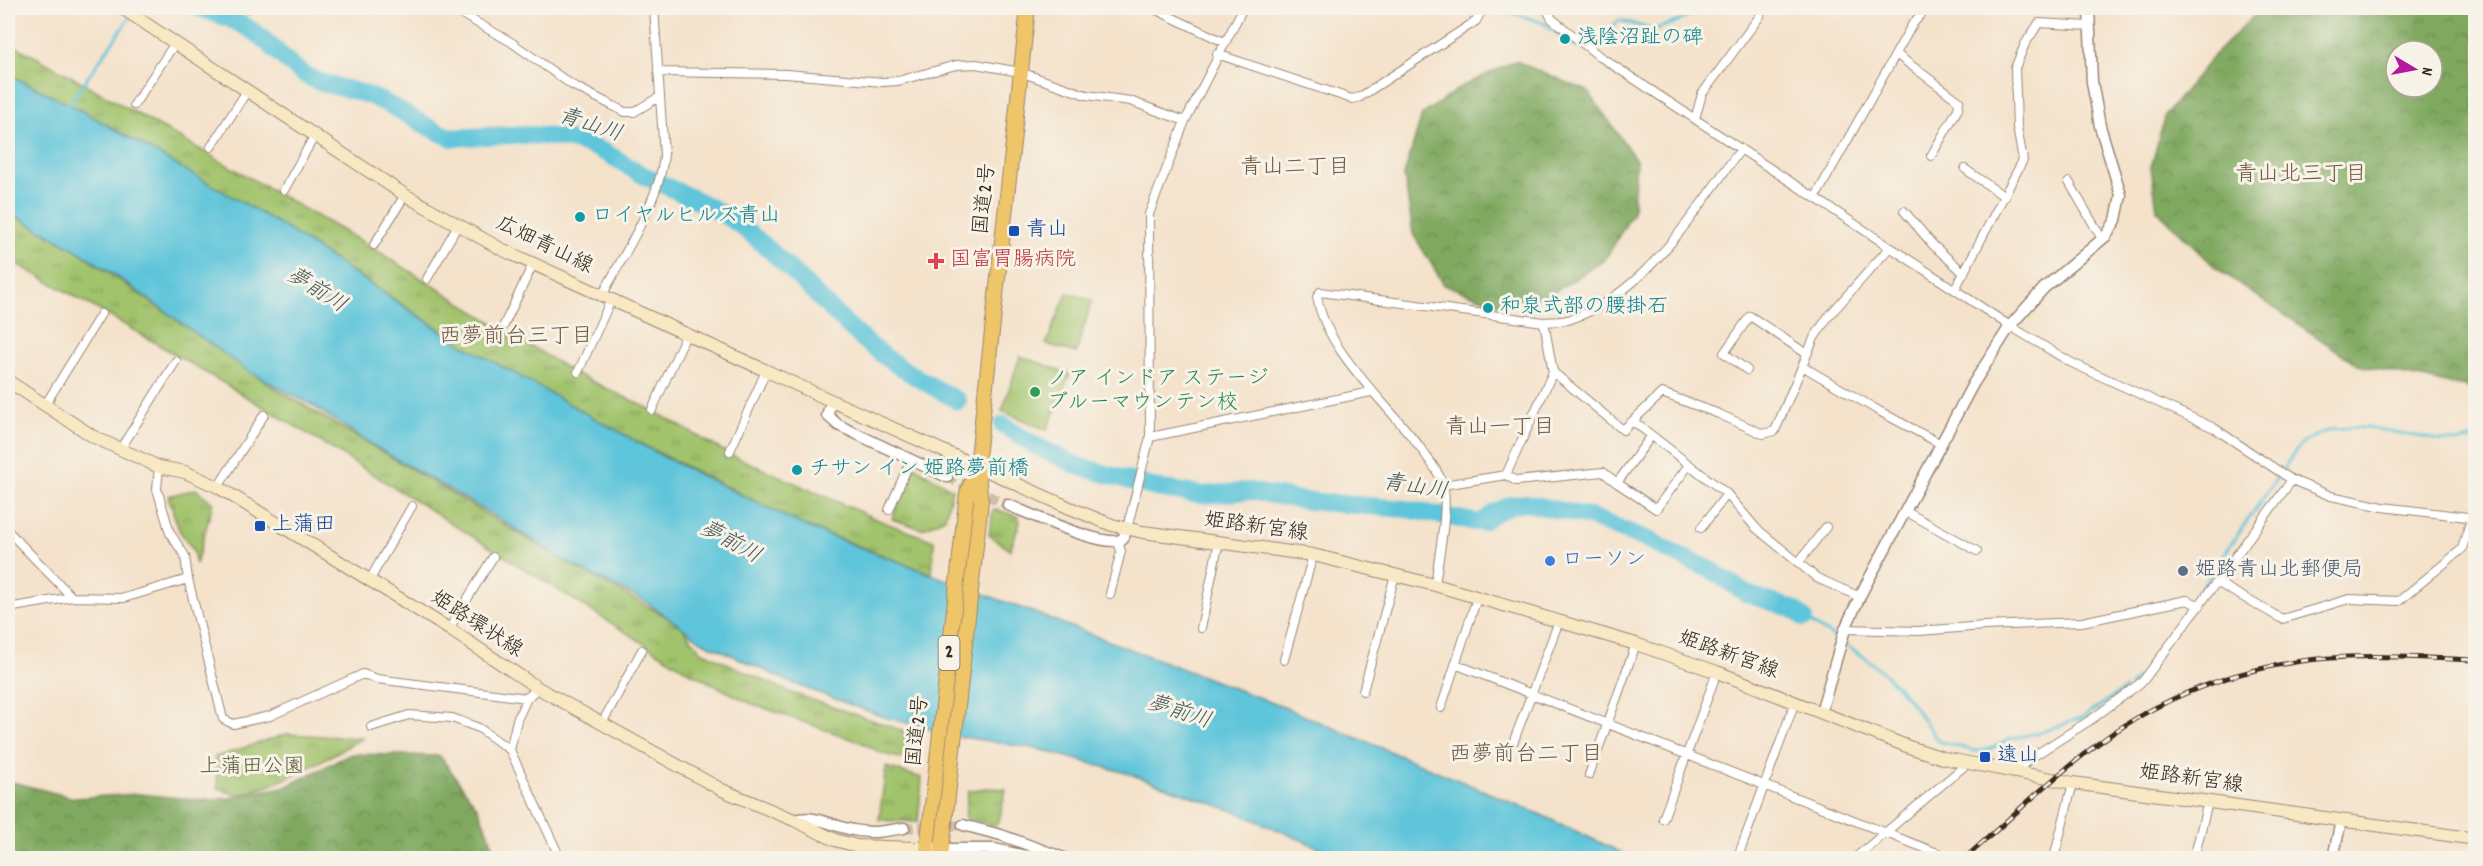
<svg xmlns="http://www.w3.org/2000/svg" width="2483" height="866" font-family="Dekko,'Klee One',sans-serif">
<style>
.green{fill:#a1c36c;stroke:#6e7645;stroke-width:1.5}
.forest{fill:url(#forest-crowns);stroke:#5e6a3f;stroke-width:1.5;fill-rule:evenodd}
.park{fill:url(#park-tufts);stroke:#6e7645;stroke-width:1.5}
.water{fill:#5ec5da;stroke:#4c787c;stroke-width:1.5}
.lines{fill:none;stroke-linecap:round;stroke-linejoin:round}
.stream{stroke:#5ec5da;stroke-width:3}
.river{stroke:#5ec5da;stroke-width:18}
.tertiary-tunnel{stroke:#cfbda8;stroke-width:10;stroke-dasharray:10 5;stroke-linecap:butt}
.minor-casing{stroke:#988674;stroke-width:10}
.tertiary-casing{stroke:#988674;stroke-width:13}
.secondary-casing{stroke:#988674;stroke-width:14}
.trunk-casing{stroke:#988674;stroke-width:16}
.minor{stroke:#fff;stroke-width:8}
.tertiary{stroke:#fff;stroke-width:10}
.secondary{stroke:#f8e8c3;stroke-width:12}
.trunk{stroke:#eec569;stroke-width:14}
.rail-casing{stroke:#3b2a1e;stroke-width:5}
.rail{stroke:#f7f3e8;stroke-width:3;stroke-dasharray:9;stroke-linecap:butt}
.culture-dot{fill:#0f9aa8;stroke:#f7f3e8;stroke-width:2}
.transit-dot{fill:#1a4fb4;stroke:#f7f3e8;stroke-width:2}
.health-dot{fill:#e0444e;stroke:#f7f3e8;stroke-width:2}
.leisure-dot{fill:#2e9e5b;stroke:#f7f3e8;stroke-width:2}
.shop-dot{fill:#3f7fe0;stroke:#f7f3e8;stroke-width:2}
.service-dot{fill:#5c6f8a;stroke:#f7f3e8;stroke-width:2}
.labels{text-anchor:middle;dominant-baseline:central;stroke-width:6;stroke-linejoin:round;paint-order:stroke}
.shield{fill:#f7f3e8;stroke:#73665b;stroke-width:1.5}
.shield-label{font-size:20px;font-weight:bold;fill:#3b2a1e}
.culture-label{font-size:21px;fill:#0d838f;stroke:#f7f3e8;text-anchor:start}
.street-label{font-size:21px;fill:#3b2a1e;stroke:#f7f3e8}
.transit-label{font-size:21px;fill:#164399;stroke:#f7f3e8;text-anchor:start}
.health-label{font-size:21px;fill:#be3a42;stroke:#f7f3e8;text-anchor:start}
.leisure-label{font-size:21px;fill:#27864d;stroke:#f7f3e8;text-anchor:start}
.shop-label{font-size:21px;fill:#366cbe;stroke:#f7f3e8;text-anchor:start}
.service-label{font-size:21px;fill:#4e5e75;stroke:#f7f3e8;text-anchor:start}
.park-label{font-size:21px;fill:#5a5835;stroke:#f7f3e8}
.water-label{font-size:22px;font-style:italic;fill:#465856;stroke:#f7f3e8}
.neighbourhood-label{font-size:22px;fill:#725a43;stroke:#f7f3e8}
</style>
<defs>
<pattern id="forest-crowns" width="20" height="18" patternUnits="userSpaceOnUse" patternTransform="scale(1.5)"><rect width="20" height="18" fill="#80a960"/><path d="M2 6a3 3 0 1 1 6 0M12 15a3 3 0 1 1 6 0" fill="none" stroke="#6a8a4f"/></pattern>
<pattern id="park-tufts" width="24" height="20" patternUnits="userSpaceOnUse" patternTransform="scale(1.5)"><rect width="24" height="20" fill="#a1c36c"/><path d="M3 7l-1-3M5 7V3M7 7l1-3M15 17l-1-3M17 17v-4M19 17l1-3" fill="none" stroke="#849f58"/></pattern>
</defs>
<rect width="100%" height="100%" fill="#f7f3e8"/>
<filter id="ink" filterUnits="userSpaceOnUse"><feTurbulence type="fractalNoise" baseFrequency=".0167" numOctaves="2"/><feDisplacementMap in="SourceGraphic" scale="12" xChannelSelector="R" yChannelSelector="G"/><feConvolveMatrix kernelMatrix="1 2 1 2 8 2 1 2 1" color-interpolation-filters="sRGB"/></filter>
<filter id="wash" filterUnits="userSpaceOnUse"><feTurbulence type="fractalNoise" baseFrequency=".008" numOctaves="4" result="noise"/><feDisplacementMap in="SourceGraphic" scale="24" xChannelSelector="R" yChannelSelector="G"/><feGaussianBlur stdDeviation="1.35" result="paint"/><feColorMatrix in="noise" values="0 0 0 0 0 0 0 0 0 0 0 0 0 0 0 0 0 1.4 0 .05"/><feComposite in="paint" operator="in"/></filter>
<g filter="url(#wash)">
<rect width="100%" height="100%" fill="#f4e2cb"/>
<path class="green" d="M1067,293L1092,300L1076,353L1046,344Z
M1020,356L1070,374L1047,430L1002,411Z"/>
<path class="forest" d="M2262,8H2475V389L2358,365L2216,268L2157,210L2151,167L2165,115L2217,52ZM2396,51H2432V87H2396Z
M1515,61L1588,91L1636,160L1633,212L1605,260L1551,294L1497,304L1444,285L1413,234L1404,175L1422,115L1461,87Z
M351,754L440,756L478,808L498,858H8V781L74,798L139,794L201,800L230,798L287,786Z"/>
<path class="park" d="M8,42L76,79L371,247L574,373L652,410L727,453L883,522L934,541L932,574L803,525L631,439L465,346L281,225L69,105L8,74Z
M8,212L75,249L270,385L570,564L680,624L701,651L789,692L913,734L910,760L883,754L863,743L750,703L691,673C465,533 241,387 8,259Z
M914,466L952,489L945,518L922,529L892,519Z
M196,489L213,503L196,564L193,550L179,530L168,496Z
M993,509L1018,516L1020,522L1010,550L989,535Z
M287,734L363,738C335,753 266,794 236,794C230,794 223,790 218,788L215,757Z
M886,767L922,778L918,822L879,820Z
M986,788L1006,789L999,821L995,826L965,818L968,791Z"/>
<path class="water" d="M8,74L88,114L281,225L458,342L666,458L809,528L1281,706L1537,813L1633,858H1343L1236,812L1130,774L1038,749L951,735L881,716L792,683L703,642L643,600L570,564L493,515L374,446L312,405L248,371L112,273L75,249L8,212Z"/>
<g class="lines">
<path class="stream" d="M1499,8L1543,23L1574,46L1583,49
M1593,42L1620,20L1653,30L1679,21L1703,8
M67,107L130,17
M1804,618L1835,638
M1847,646C1888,670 1913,702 1938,741L1975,751L1990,749L2010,739L2045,731L2083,717L2125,689
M2158,654L2178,621L2286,465C2290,459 2295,451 2300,446C2342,409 2405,438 2453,442C2460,443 2468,440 2476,439
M2130,686L2152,662"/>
<path class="river" d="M198,8C218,14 239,21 257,34C273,46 286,62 302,73C320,86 346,87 367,95C397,105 423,128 453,138C497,135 543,131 585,144C609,151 627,168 649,178C679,193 710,204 738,224C793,265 835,321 891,361C912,376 936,388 958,401
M1003,425L1036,446L1078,466L1156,488L1202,495L1249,491L1307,501L1406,509L1475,522H1482L1494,513L1511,505L1526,503L1590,517L1651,541L1671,552L1711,570L1747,594L1793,609L1804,618"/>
</g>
</g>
<g filter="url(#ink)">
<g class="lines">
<path class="tertiary-tunnel" d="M947,477L1008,505
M904,828L963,825"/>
<defs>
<path id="minor" d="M229,8H248
M451,8L511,42L572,85L625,112H634L659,97
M1152,8L1224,42
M1546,8L1552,19L1599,56L2010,326L2072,363L2214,428L2292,480L2331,496L2383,507L2476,518
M1217,54L1352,99L1360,97L1476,21L1483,8
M1896,54L1959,101L1958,109L1931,156
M658,72L786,74L883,82L898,81L956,65L976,64L1020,72L1086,95L1130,101L1185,121
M134,105L175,43
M1695,119L1702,94L1760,16
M211,147L247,91
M1965,169L2005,197
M2069,182L2102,239
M284,190L315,135
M1815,198L1912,25L1926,8
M1904,211L1933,245L1964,273
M374,245L405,195
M427,279L458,225
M1955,289L2023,160L2017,127L2015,68L2025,44L2039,23L2089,26
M602,296C623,255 660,200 664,155L654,8
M503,327L533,264
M1802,366L1879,411L1941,444
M1747,370L1724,353L1750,316L1807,354
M578,372L611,300
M1553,372L1623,430L1662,393L1719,414L1763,434L1775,431L1814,338L1828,317L1890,247
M45,405L101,314
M652,410L686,335
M1633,421L1727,494L1756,528L1817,578L1860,597
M1651,436L1617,483L1656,509L1689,465
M1150,437L1371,392
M121,448L176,361
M730,451L766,371
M159,467L157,489L170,533L185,556L188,579L223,719L233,724L270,716L363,674L377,679L527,698
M1506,475L1516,481L1603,472L1617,483
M1443,485L1506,475L1553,372L1544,322
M218,487L264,415
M889,510L911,459
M1905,511L1977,551
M1701,528L1727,494
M1127,529L1150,437L1149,214L1185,121L1243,8
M8,531L72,597
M1799,562L1826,527
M369,581L412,506
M2218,583L2282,619L2349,599L2399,601L2462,549L2471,519
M1435,585C1438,560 1449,509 1443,485C1440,473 1429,460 1422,450C1389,404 1327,354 1317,297L1320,292L1544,322C1552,321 1563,322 1571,319C1646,294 1695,210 1741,149
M1110,594L1121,551L1118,542
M8,608L72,597L124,598L188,579
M1201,628L1219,541
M449,629L493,557
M1845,629L1919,631L1984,626L2082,622L2187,600L2200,606
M1284,660L1313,555
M1455,664L1950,858
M538,688L527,698L517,720L510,750L560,858
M1363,691L1395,575
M1441,708L1477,598
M602,723L642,650
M371,727L409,715L452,718L479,728L510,750
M1513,743L1559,621
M2016,772L2029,759L2092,719L2143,681L2292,480
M1589,775L1636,644
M1663,819L1717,672
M1739,854L1795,702
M1855,858L1968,763
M2054,858L2073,783
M2194,858L2208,802"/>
<path id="tertiary" d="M832,401L827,415L838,425L947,477
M1008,505C1029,513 1106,550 1123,539L1127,529
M1821,712L1845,629L1862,592L1973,384L2010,326L2044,288L2106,236L2116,220L2121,195L2100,126L2092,82L2089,8
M794,820C816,814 832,826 853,830C871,834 887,831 904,828
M963,825L1001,835L1064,858
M942,849H994L1035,858
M2333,858L2341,821"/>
<path id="secondary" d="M122,8L405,195L501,249L832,401L1070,508L1112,525L1143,532L1313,555L1435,585L1636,644L1717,672L1909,747L1943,758L2073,783L2476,839
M8,381L94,437L159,467L185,472L218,487L449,629L538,688L722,790L794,820L835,840L857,846L942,849"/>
<path id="trunk" d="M926,858L967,493L977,468
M941,858L981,501L977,466L1028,8"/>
</defs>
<use href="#minor" class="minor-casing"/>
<use href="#tertiary" class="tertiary-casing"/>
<use href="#secondary" class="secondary-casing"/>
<use href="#trunk" class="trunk-casing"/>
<use href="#minor" class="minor"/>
<use href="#tertiary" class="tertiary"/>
<use href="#secondary" class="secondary"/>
<use href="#trunk" class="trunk"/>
<defs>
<path id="rail" d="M1965,858C2009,820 2051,778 2099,743C2170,690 2260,660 2348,657C2391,655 2433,659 2476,660"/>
</defs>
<use href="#rail" class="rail-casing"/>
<use href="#rail" class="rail"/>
</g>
</g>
<g class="culture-dot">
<circle cx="1565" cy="39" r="6"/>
<circle cx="580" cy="217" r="6"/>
<circle cx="1488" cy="308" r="6"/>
<circle cx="797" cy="470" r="6"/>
</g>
<g class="transit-dot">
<rect x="1008" y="225" width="12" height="12" rx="3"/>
<rect x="254" y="520" width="12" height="12" rx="3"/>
<rect x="1979" y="751" width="12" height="12" rx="3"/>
</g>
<path class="health-dot" d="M933 252h6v6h6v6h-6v6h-6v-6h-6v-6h6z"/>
<circle class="leisure-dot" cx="1035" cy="392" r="6"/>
<circle class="shop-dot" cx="1550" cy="561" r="6"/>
<circle class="service-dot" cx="2183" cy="571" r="6"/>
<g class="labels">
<rect class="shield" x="938.5" y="636" width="21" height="34" rx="4.5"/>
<g class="shield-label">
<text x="949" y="653">2</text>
</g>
<g class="culture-label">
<text x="1577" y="39">浅陰沼趾の碑</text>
<text x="592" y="217">ロイヤルヒルズ青山</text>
<text x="1500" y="308">和泉式部の腰掛石</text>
<text x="809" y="470">チサン イン 姫路夢前橋</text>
</g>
<g class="street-label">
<text transform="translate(986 199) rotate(-84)">国道2号</text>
<text transform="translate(544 246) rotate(26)">広畑青山線</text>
<text transform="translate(1256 528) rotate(8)">姫路新宮線</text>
<text transform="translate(476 625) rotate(33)">姫路環状線</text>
<text transform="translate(1728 656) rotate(20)">姫路新宮線</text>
<text transform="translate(919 731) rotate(-84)">国道2号</text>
<text transform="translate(2191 780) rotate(8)">姫路新宮線</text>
</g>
<g class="transit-label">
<text x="1026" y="231">青山</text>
<text x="272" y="526">上蒲田</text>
<text x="1997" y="757">遠山</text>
</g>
<g class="health-label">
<text x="950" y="261">国富胃腸病院</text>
</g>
<g class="leisure-label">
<text x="1047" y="380">ノア インドア ステージ<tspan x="1047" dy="24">ブルーマウンテン校</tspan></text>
</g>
<g class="shop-label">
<text x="1562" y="561">ローソン</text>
</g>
<g class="service-label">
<text x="2195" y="571">姫路青山北郵便局</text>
</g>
<g class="park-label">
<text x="252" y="768">上蒲田公園</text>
</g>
<g class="water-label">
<text transform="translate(590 126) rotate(18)">青山川</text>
<text transform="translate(316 291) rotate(32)">夢前川</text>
<text transform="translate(1415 488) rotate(9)">青山川</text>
<text transform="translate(730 543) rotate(29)">夢前川</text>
<text transform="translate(1179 713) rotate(18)">夢前川</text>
</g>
<g class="neighbourhood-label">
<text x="1295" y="168">青山二丁目</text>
<text x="2301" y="175">青山北三丁目</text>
<text x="516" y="337">西夢前台三丁目</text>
<text x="1500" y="428">青山一丁目</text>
<text x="1526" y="755">西夢前台二丁目</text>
</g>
</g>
<rect width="2483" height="866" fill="none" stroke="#f7f3e8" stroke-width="30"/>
<g transform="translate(2414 69) rotate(100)"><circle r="28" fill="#f7f3e8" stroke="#aca397" stroke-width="1.5"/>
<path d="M0-4.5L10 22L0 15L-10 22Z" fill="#b5179e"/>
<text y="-9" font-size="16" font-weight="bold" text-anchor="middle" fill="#3b2a1e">N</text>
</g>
</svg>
